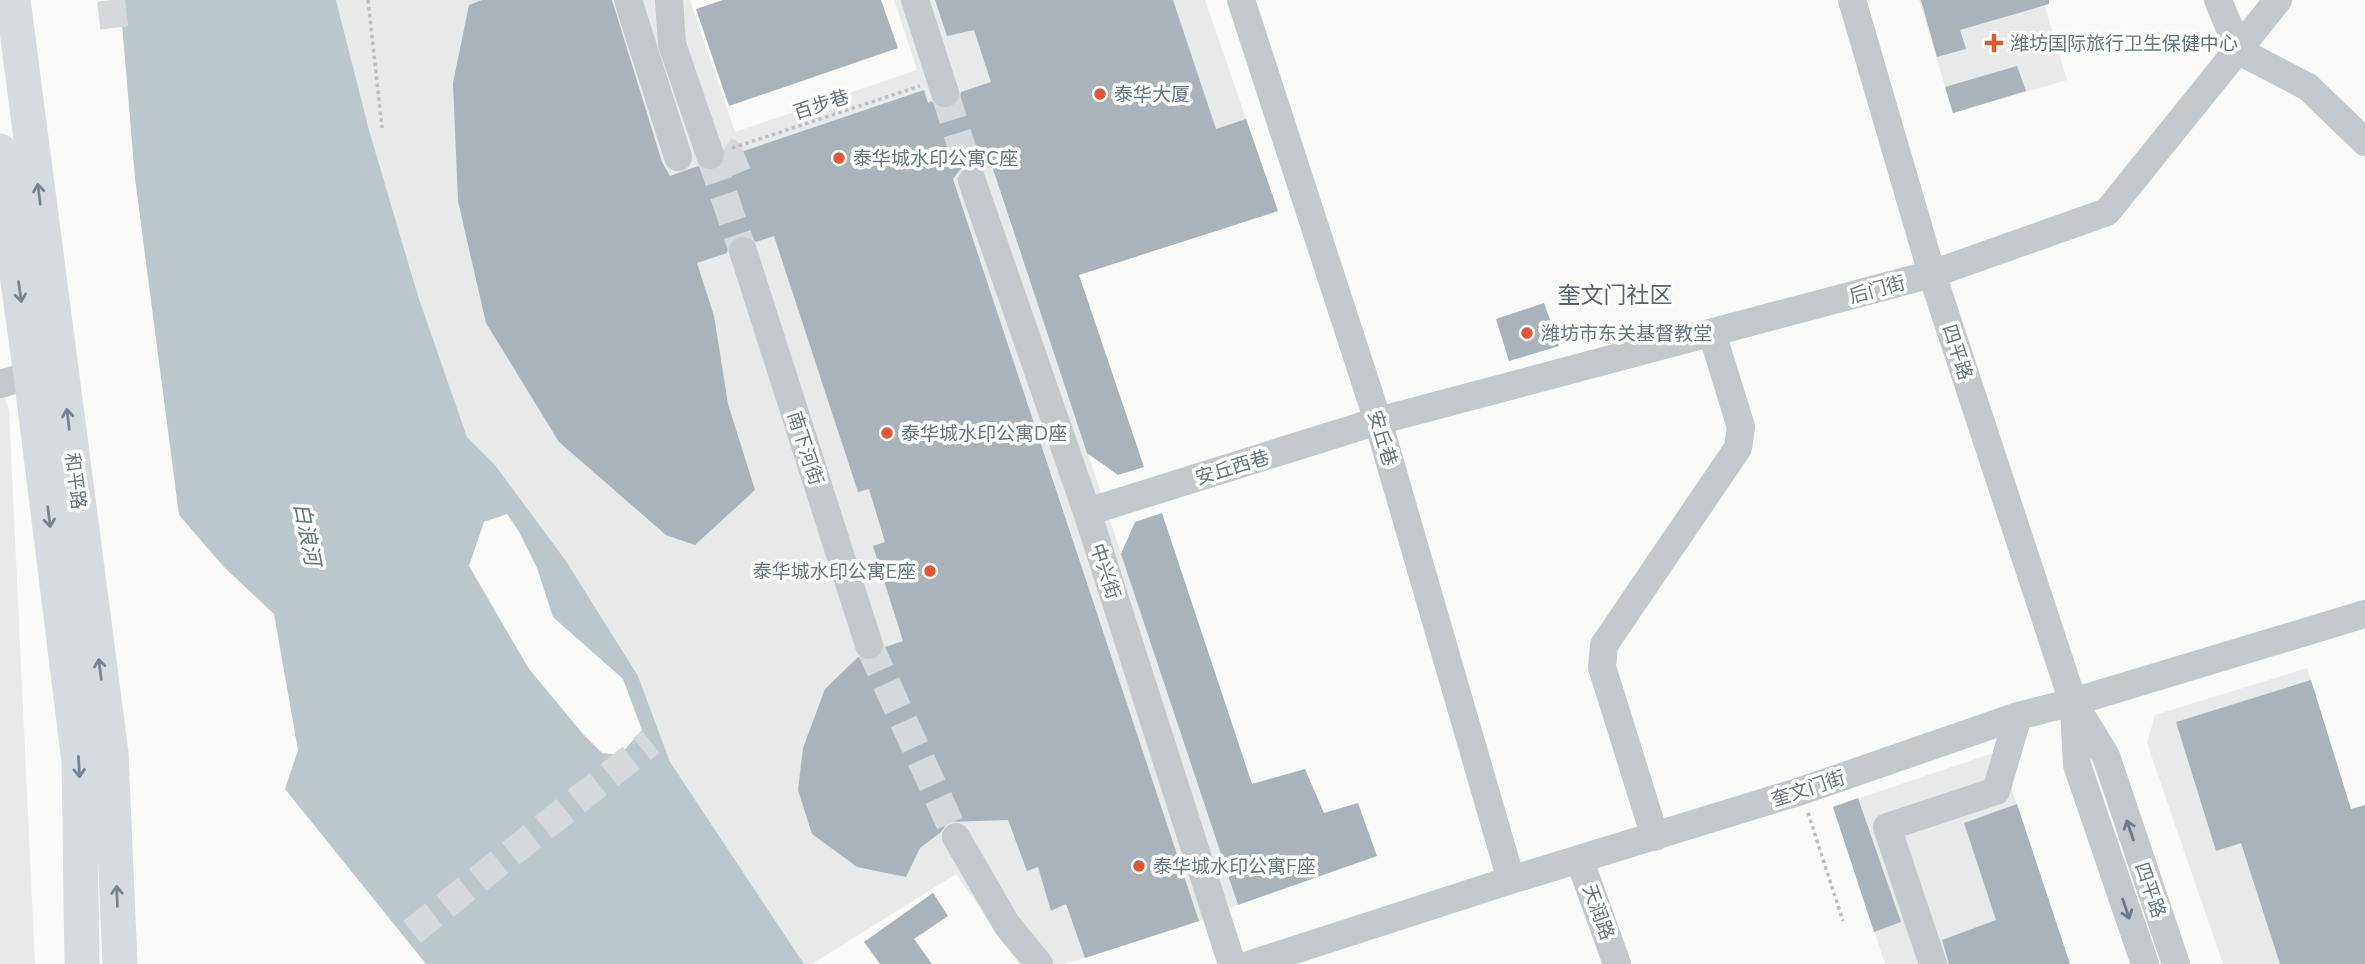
<svg xmlns="http://www.w3.org/2000/svg" width="2365" height="964" font-family="Mulish,'Noto Sans SC',sans-serif">
<style>
.built{fill:#e8e9e9}
.water{fill:#bbc7cb;fill-rule:evenodd}
.building{fill:#aab3b9}
.lines{fill:none;stroke-linecap:round;stroke-linejoin:round}
.minor-tunnel{stroke:#d5d9db;stroke-width:28;stroke-dasharray:28 14;stroke-linecap:butt}
.path{stroke:#bbbfc2;stroke-width:3.5;stroke-dasharray:3.5 3.5;stroke-linecap:butt}
.minor{stroke:#c3c8cc;stroke-width:28}
.major{stroke:#d6dbdf;stroke-width:35}
.oneway{stroke:#768591}
.oneway2{stroke:#6a7a87}
.poi-dot{fill:#e4572e;stroke:#fff;stroke-width:2.5}
.labels{text-anchor:middle;dominant-baseline:central;stroke-width:7;stroke-linejoin:round;paint-order:stroke}
.poi-label{font-size:19px;fill:#657683;stroke:#fff;text-anchor:start}
.street-label{font-size:19px;fill:#657683;stroke:#fff}
.water-label{font-size:21px;font-style:italic;fill:#60757c;stroke:#fff}
.quarter-label{font-size:23px;fill:#57646e;stroke:#fff}
</style>
<rect width="100%" height="100%" fill="#fafaf8"/>
<path class="built" d="M336,0H690L735,132L917,70L894,0H1205L1278,211L1033,289L1238,905L1199,921L1085,958L1064,964H1019L956,874L812,964H804L670,762L638,676L566,561L495,465L467,437L418,296L369,130Z
M1919,0H2043L2067,80L1953,113Z
M0,391H2L9,410L35,964H0Z
M2307,668L2351,809L2365,805V964H2223L2147,743L2155,715Z
M1999,751L2070,964H1885L1833,807Z"/>
<path class="water" d="M120,0H336L369,130L418,296L467,437L495,465L566,561L638,676L670,762L804,964H426L285,789L298,750L274,614L224,567L179,515L135,178ZM507,514L518,530L537,568L553,617L623,679L642,730L620,755L602,753L583,734L529,669L469,566L484,522Z"/>
<path class="building" d="M482,0H612L662,162L670,176L698,166L706,171H715L723,165L726,157L924,90L928,103L931,101L941,109H949L958,104L961,92L991,82L974,30L947,36L935,0H1173L1216,129L1246,119L1278,211L1079,275L1144,467L1118,475L1087,453L992,166L983,169L976,165H967L960,170L953,179L1199,921L1085,958L1066,904L1051,911L1038,867L1027,871L1008,820L948,822L941,832L920,848L906,877L857,867L812,834L798,790L803,748L825,689L858,657L866,661H875L882,656L885,647L903,641L873,546L885,542L869,489L858,492L774,236L756,242L747,235H737L730,240L727,253L697,263L714,316L728,404L755,490L695,545L666,535L559,442L486,323L458,201L453,83L469,5Z
M723,0H881L898,48L729,106L696,9Z
M1921,0H2049V4L1960,30L1966,49L1937,57Z
M2017,66L2026,91L1953,113L1945,87Z
M1544,303L1559,346L1509,361L1496,319Z
M1162,513L1252,784L1305,769L1324,813L1358,803L1377,856L1238,905L1121,554L1135,522Z
M2311,680L2351,809L2365,805V964H2280L2241,843L2216,851L2176,722Z
M1858,798L1901,922L1874,932L1833,807Z
M2017,804L2070,964H1949L1942,940L1996,920L1964,823Z
M933,893L948,916L914,939L932,964H880L864,942Z"/>
<g class="lines">
<path class="minor-tunnel" d="M111,0L115,34
M945,93L972,181
M724,150L729,153L741,182
M710,155L743,251
M869,645L956,837
M412,932L651,742"/>
<path class="path" d="M368,0L382,128
M732,148L920,86
M1808,813L1843,921"/>
<path class="minor" d="M628,0L678,157
M669,0L672,44L710,155
M915,0L945,93
M1241,0L1378,421L1511,880
M1852,0L1932,274L2073,702L2106,756L2176,964
M2218,0L2239,51L2308,87L2365,142
M972,181L1087,512L1232,964
M743,251L869,645
M0,384L31,375
M1087,512L1378,421L1932,274L2107,212L2278,0
M2074,708L2077,765L2145,964
M956,837L1007,925L1039,964
M1655,837L1602,667L1604,645L1738,448L1741,427L1712,333
M1580,861L1617,964
M1251,964L1511,880L1801,791L2018,716L2073,702L2365,614
M1933,964L1887,827L1996,791L2018,716"/>
<path class="major" d="M13,0L111,753L120,964
M0,151L31,375L79,761L82,964"/>
</g>
<defs><path id="oneway-shaft" d="M-6 0H5M1.5-3L5.5 0L1.5 3" fill="none" stroke-width="1.6" stroke-linecap="round" stroke-linejoin="round" transform="scale(1.75)"/></defs>
<g class="oneway">
<use href="#oneway-shaft" transform="translate(39 194) rotate(-97)"/>
<use href="#oneway-shaft" transform="translate(20 292) rotate(82)"/>
<use href="#oneway-shaft" transform="translate(68 419) rotate(-97)"/>
<use href="#oneway-shaft" transform="translate(49 517) rotate(83)"/>
<use href="#oneway-shaft" transform="translate(100 669) rotate(-97)"/>
<use href="#oneway-shaft" transform="translate(79 767) rotate(87)"/>
<use href="#oneway-shaft" transform="translate(117 896) rotate(-92)"/>
</g>
<g class="oneway2">
<use href="#oneway-shaft" transform="translate(2130 830) rotate(-109)"/>
<use href="#oneway-shaft" transform="translate(2126 909) rotate(71)"/>
</g>
<g class="poi-dot">
<path d="M1990.5 32.5h7v7h7v7h-7v7h-7v-7h-7v-7h7z"/>
<circle cx="1100" cy="94" r="7"/>
<circle cx="839" cy="158" r="7"/>
<circle cx="1527" cy="333" r="7"/>
<circle cx="887" cy="433" r="7"/>
<circle cx="930" cy="571" r="7"/>
<circle cx="1139" cy="866" r="7"/>
</g>
<g class="labels">
<g class="poi-label">
<text x="2010" y="43">潍坊国际旅行卫生保健中心</text>
<text x="1114" y="94">泰华大厦</text>
<text x="853" y="158">泰华城水印公寓C座</text>
<text x="1541" y="333">潍坊市东关基督教堂</text>
<text x="901" y="433">泰华城水印公寓D座</text>
<text x="916" y="571" text-anchor="end">泰华城水印公寓E座</text>
<text x="1153" y="866">泰华城水印公寓F座</text>
</g>
<g class="street-label">
<text transform="translate(821 104) rotate(-18)">百步巷</text>
<text transform="translate(1877 289) rotate(-15)">后门街</text>
<text transform="translate(1958 352) rotate(72)">四平路</text>
<text transform="translate(1383 438) rotate(73)">安丘巷</text>
<text transform="translate(806 448) rotate(72)">南下河街</text>
<text transform="translate(1232 467) rotate(-17)">安丘西巷</text>
<text transform="translate(76 481) rotate(83)">和平路</text>
<text transform="translate(1106 571) rotate(72)">中兴街</text>
<text transform="translate(1808 788) rotate(-18)">奎文门街</text>
<text transform="translate(2151 890) rotate(71)">四平路</text>
<text transform="translate(1599 912) rotate(70)">天润路</text>
</g>
<g class="water-label">
<text transform="translate(308 534) rotate(79)">白浪河</text>
</g>
<g class="quarter-label">
<text x="1615" y="294">奎文门社区</text>
</g>
</g>
</svg>
